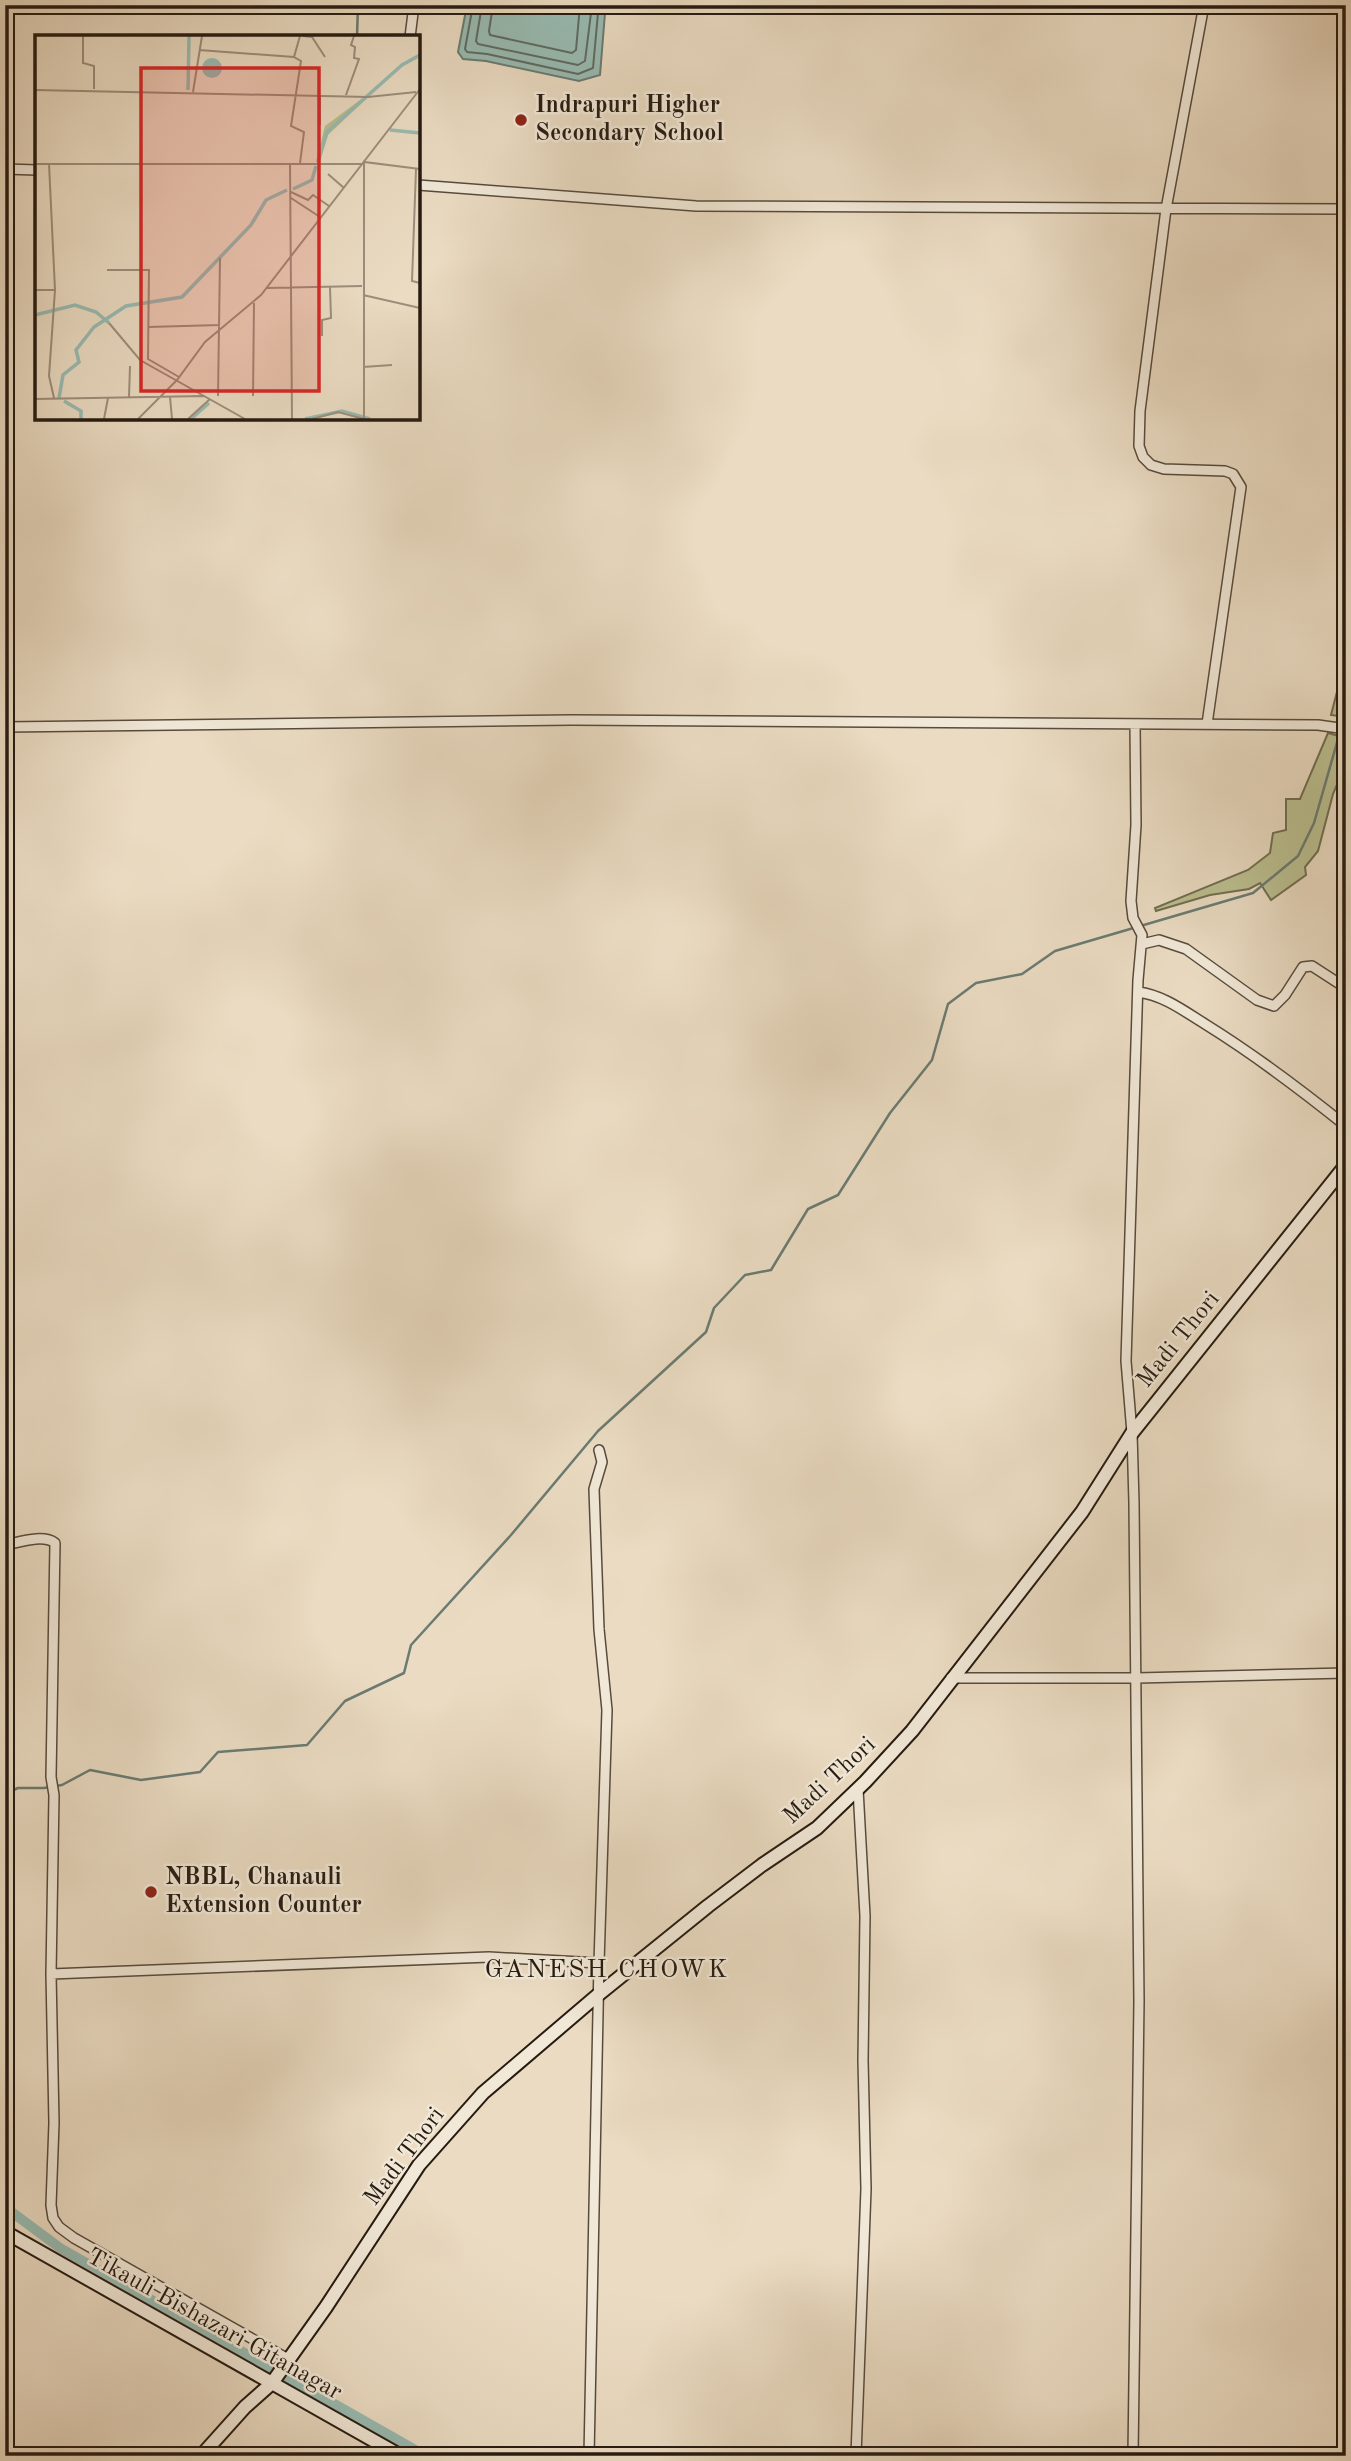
<svg xmlns="http://www.w3.org/2000/svg" width="1351" height="2461" font-family="'Old Standard TT',serif">
<style>
.green{fill:#bbbf90;stroke:#706d50;stroke-width:2}
.water{fill:#98bbb2;stroke:#6a7b72;stroke-width:2}
.lines{fill:none;stroke-linecap:round;stroke-linejoin:round}
.shore{stroke:#5f6b62;stroke-width:2}
.stream{stroke:#6a7b72;stroke-width:2.5}
.canal{stroke:#98bbb2;stroke-width:10}
.street-casing{stroke:#574b3d;stroke-width:12}
.secondary-casing{stroke:#261b11;stroke-width:16}
.street{stroke:#f1e8d7;stroke-width:9}
.secondary{stroke:#f1e8d7;stroke-width:12}
.poi-dot{fill:#8f2418;stroke:#f1e8d7;stroke-width:2.5}
.labels{text-anchor:middle;dominant-baseline:central;stroke-width:5;stroke-linejoin:round;paint-order:stroke}
.poi-label{font-size:24px;font-weight:bold;fill:#261b11;stroke:#f1e8d7;text-anchor:start}
.street-label{font-size:24px;fill:#261b11;stroke:#f1e8d7}
.neighbourhood-label{font-size:26px;letter-spacing:2px;fill:#261b11;stroke:#f1e8d7}
.inset-river{fill:none;stroke:#98bbb2;stroke-width:3.5}
.inset-road{fill:none;stroke:#9c8e7b;stroke-width:2}
.view{fill:#d62828;fill-opacity:0.15;stroke:#d62828;stroke-width:3.5}
.inset-edge{fill:none;stroke:#261b11;stroke-width:3.5}
</style>
<rect width="100%" height="100%" fill="#eadbc2"/>
<filter id="stains"><feTurbulence type="fractalNoise" baseFrequency=".00286" numOctaves="4"/><feColorMatrix values="0 0 0 0 .2 0 0 0 0 .09 0 0 0 0 .02 0 0 0 .5 -.17"/></filter>
<radialGradient id="worn" r=".72"><stop offset=".6" stop-color="#630" stop-opacity="0"/><stop offset="1" stop-color="#630" stop-opacity=".3"/></radialGradient>
<path class="green" d="M1346,657V717L1331,715Z
M1328,733L1346,738V763L1333,794L1318,851L1305,867L1306,875L1271,900L1260,883L1249,889L1210,895L1156,911L1155,908L1248,870L1270,853L1273,833L1286,830V799H1300Z"/>
<path class="water" d="M467,5H610L605,13L600,75L579,81L486,61L463,59L458,52Z"/>
<g class="lines">
<path class="shore" d="M473,5L465,49L467,52L487,54L578,74L593,68L598,13L602,5
M482,5L476,41L478,44L578,65L585,61L592,5
M493,5L489,31L490,35L572,53L576,50L580,5"/>
<path class="stream" d="M357,37L358,5
M1345,712L1346,711
M5,1794L18,1788H44L62,1785L90,1770L141,1780L200,1772L218,1752L307,1745L345,1701L404,1673L411,1645L511,1535L598,1431L706,1332L714,1308L745,1275L771,1270L808,1209L838,1195L890,1113L932,1060L948,1004L976,983L1022,974L1055,951L1253,893L1298,856L1314,823L1338,739"/>
<path class="canal" d="M5,2207L60,2248L426,2456"/>
<defs>
<path id="street" d="M1204,5L1166,209L1140,411L1139,446L1143,457L1151,465L1164,469L1225,471L1233,474L1241,487L1207,724
M410,37L414,5
M5,169L37,170
M418,185L696,206L1346,209
M5,727L572,720L1318,725L1346,729
M1142,944L1159,940L1186,949L1257,1000L1274,1006L1285,995L1303,967L1312,966L1346,988
M1138,992C1163,995 1184,1011 1205,1024C1255,1055 1300,1089 1346,1126
M5,1545C20,1542 43,1534 55,1543L51,1777L54,1795L51,1974L54,2123L51,2205L53,2218L59,2227L74,2238L288,2359
M951,1678H1137L1346,1673
M51,1974L489,1957L599,1963
M65,2456L66,2452
M589,2456L599,1963L607,1710L599,1629L594,1489L602,1462L599,1450
M856,2456L866,2189L863,2060L865,1916L858,1789
M1133,2456L1139,2001L1134,1503L1132,1433L1126,1361L1138,980L1142,935L1133,918L1131,901L1136,825L1135,724"/>
<path id="secondary" d="M5,2232L401,2456
M201,2456L245,2407L272,2383L326,2307L419,2165L483,2093L599,1994L708,1906L762,1865L817,1828L865,1782L912,1731L1082,1512L1132,1433L1346,1165"/>
</defs>
<use href="#street" class="street-casing"/>
<use href="#secondary" class="secondary-casing"/>
<use href="#street" class="street"/>
<use href="#secondary" class="secondary"/>
</g>
<g class="poi-dot">
<circle cx="521" cy="120" r="7"/>
<circle cx="151" cy="1892" r="7"/>
</g>
<g class="labels">
<g class="poi-label">
<text x="535" y="106">Indrapuri Higher<tspan x="535" dy="28">Secondary School</tspan></text>
<text x="165" y="1878">NBBL, Chanauli<tspan x="165" dy="28">Extension Counter</tspan></text>
</g>
<g class="street-label">
<text transform="translate(1179 1340) rotate(-51)">Madi Thori</text>
<text transform="translate(830 1781) rotate(-43)">Madi Thori</text>
<text transform="translate(405 2157) rotate(-53)">Madi Thori</text>
<text transform="translate(214 2325) rotate(29)">Tikauli Bishazari Gitanagar</text>
</g>
<g class="neighbourhood-label">
<text x="607" y="1970">GANESH CHOWK</text>
</g>
</g>
<g transform="translate(35 35)">
<rect width="385" height="385" fill="#eadbc2"/>
<path d="M329,62L332,63L293,100L285,127H281L290,91Z" fill="#bbbf90"/>
<path d="M167 33a10 10 0 1 1 20 0a10 10 0 1 1-20 0Z" fill="#98bbb2"/>
<path class="inset-river" d="M153,55L154,1M355,95L385,98M283,126L292,97L367,30L385,20M258,154L277,145L281,131M0,280L40,270L61,277L74,288M24,363L28,340L44,327L41,315L59,292L91,271L147,262L216,190L231,165L252,155M29,366L46,376V384M156,384L174,368M270,384L307,376L335,384"/>
<path class="inset-road" d="M48,1V28L59,31V54M268,1L277,2L290,22M164,15L259,22M0,55L333,62L381,57M158,57L167,1M285,60V90M311,60L324,24L319,23L320,12L316,10L319,1M255,128L257,384M265,128L269,97L256,91L266,26L259,22L265,1M0,129H328M381,134L377,246L385,248M293,139L309,153M256,157L273,165L278,160L294,171M256,163L285,182M72,235H114L113,324L144,342M232,253L327,251M0,255H20L14,129M328,260L385,273M74,288L105,325L210,384M113,292L185,290M287,301V285L296,283L295,252M328,332L357,330M183,361L185,223M218,361L219,268M94,362L95,331M135,362L137,384M19,363L14,341L20,255M0,364L170,361M69,384L73,363M103,384L142,345L170,307L226,260L385,54M153,384L175,364M277,384L303,377L329,384M329,384V127L385,134"/>
<path class="view" d="M106,33H284V356H106Z"/>
<rect width="385" height="385" class="inset-edge"/>
</g>
<rect width="1351" height="2461" fill="none" stroke="#eadbc2" stroke-width="28"/>
<rect x="7" y="7" width="1337" height="2447" fill="none" stroke="#261b11" stroke-width="3.5"/>
<rect x="14" y="14" width="1323" height="2433" fill="none" stroke="#261b11" stroke-width="2"/>
<rect width="100%" height="100%" filter="url(#stains)"/>
<rect width="100%" height="100%" fill="url(#worn)"/>
</svg>
